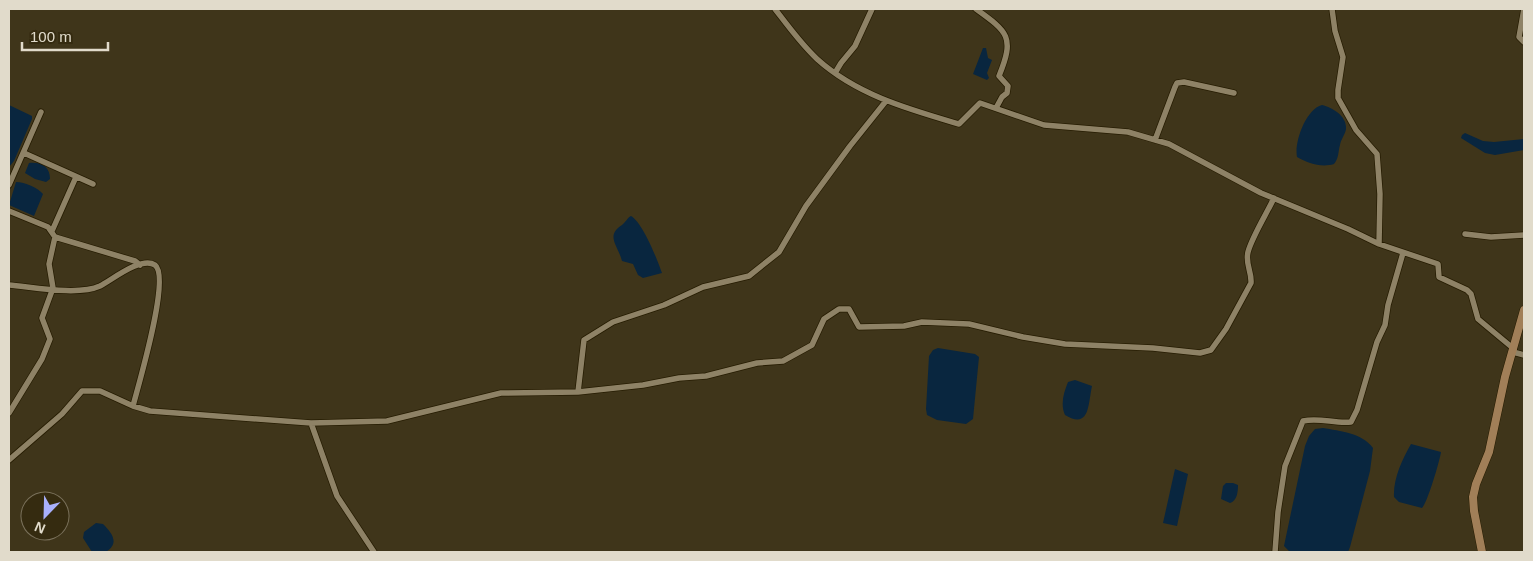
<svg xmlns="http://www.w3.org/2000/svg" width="1533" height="561" font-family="Arial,sans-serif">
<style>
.water{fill:#09263f}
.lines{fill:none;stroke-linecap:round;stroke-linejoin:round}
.minor-casing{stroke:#261c02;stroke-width:7}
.secondary-casing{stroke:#261c02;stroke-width:9}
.minor{stroke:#8e8266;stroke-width:5.5}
.secondary{stroke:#a17f58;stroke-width:8}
</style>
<rect width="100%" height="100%" fill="#3f351a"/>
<path class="water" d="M983,48H986L988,58L992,60L987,73L989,78L987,80L973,74Z
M9,105L32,116V119L14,161L9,167Z
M1322,105C1333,108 1347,116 1346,129C1345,135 1341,139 1340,145C1338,152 1339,158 1334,164C1321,168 1308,163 1297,157C1294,142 1306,109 1322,105Z
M1465,133L1483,141L1494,142L1524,139V150L1495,155L1485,153L1461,138L1462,135Z
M29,163C41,162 50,166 50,179L46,182L35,179L25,173Z
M16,182C25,182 38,188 43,194L34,216L9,205Z
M631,216C643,223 657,259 662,273L643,278L638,275L633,264L622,261C618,245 605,236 622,225C626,222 627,218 631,216Z
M938,348L975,354L979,357L973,419L966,424L937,420L927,415L926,409L929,356L933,350Z
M1075,380L1092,386C1088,404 1090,430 1065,415C1060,404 1064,392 1068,382Z
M1323,428C1340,431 1362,433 1373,448L1370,471L1350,547L1348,552H1290L1284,546L1305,446L1309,436L1315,429Z
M1411,444L1441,452C1440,460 1427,504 1422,508L1399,502L1394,497C1393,479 1402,460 1411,444Z
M1175,469L1188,474L1177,526L1163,523Z
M1226,483H1233L1238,485C1238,492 1237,501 1230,503L1221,499L1223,486Z
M96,523L103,524C112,533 120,543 106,552H92L83,538L84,532Z"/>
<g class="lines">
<defs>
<path id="minor" d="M775,9C788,26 801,44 817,59C857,95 908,109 959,124L980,103L1044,125L1128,132L1169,144L1261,193L1348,229L1379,244L1438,264L1439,277L1467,290L1471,294L1478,319L1514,349
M976,9C1008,32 1015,37 999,76L1008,86L1007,93L1002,97L996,108
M1332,9L1335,31L1343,57L1338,90V98L1356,130L1377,154L1380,194L1379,244
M1524,9L1519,37L1524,42
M835,73L841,63L855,46L872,9
M1155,140L1175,87L1177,83L1184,82L1234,93
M24,153L93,184
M9,185L41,112
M9,211L48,227L55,237L135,261L140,265
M52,231L76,177
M1465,234L1491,237L1524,235
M9,285C33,287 78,296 100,286C112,280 141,256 155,265C171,277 138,386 133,406
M1513,352L1524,355
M578,392L643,385L679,378L706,376L757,363L783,361L812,345L824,319L839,309H849L859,327L904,326L922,322L969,324L1023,337L1065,344L1153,348L1200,353L1211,350L1226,329L1251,283C1252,272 1245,264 1248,252C1252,237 1267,213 1274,198
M9,413L42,359L50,339L42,318L53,288L49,264L55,237
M311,423L337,496L374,552
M9,460L62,414L82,391H100L133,406L150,411L311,423L387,421L501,393L578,392L584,340L613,322L664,305L703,287L749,276L779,252L806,206L850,146L886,101
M1275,552L1278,512L1285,466L1303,421C1319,417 1335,424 1351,422L1357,410L1377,342L1385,325L1388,305L1403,253"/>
<path id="secondary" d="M1482,552L1474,511L1473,497L1476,484L1489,452L1505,377L1524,310"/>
</defs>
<use href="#minor" class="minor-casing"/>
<use href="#secondary" class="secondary-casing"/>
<use href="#minor" class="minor"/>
<use href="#secondary" class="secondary"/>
</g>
<rect width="1533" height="561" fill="none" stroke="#e1dbcb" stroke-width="20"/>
<g transform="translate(45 516) rotate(203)"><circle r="24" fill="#352b10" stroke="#7a715b"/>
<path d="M0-4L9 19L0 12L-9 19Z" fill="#a9b0fc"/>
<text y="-8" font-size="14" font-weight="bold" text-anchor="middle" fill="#e1dbcb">N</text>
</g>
<path d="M22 42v8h86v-8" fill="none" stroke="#e1dbcb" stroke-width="2.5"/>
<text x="30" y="42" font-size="15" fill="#e1dbcb" stroke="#352b10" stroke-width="4" paint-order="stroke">100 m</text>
</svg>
